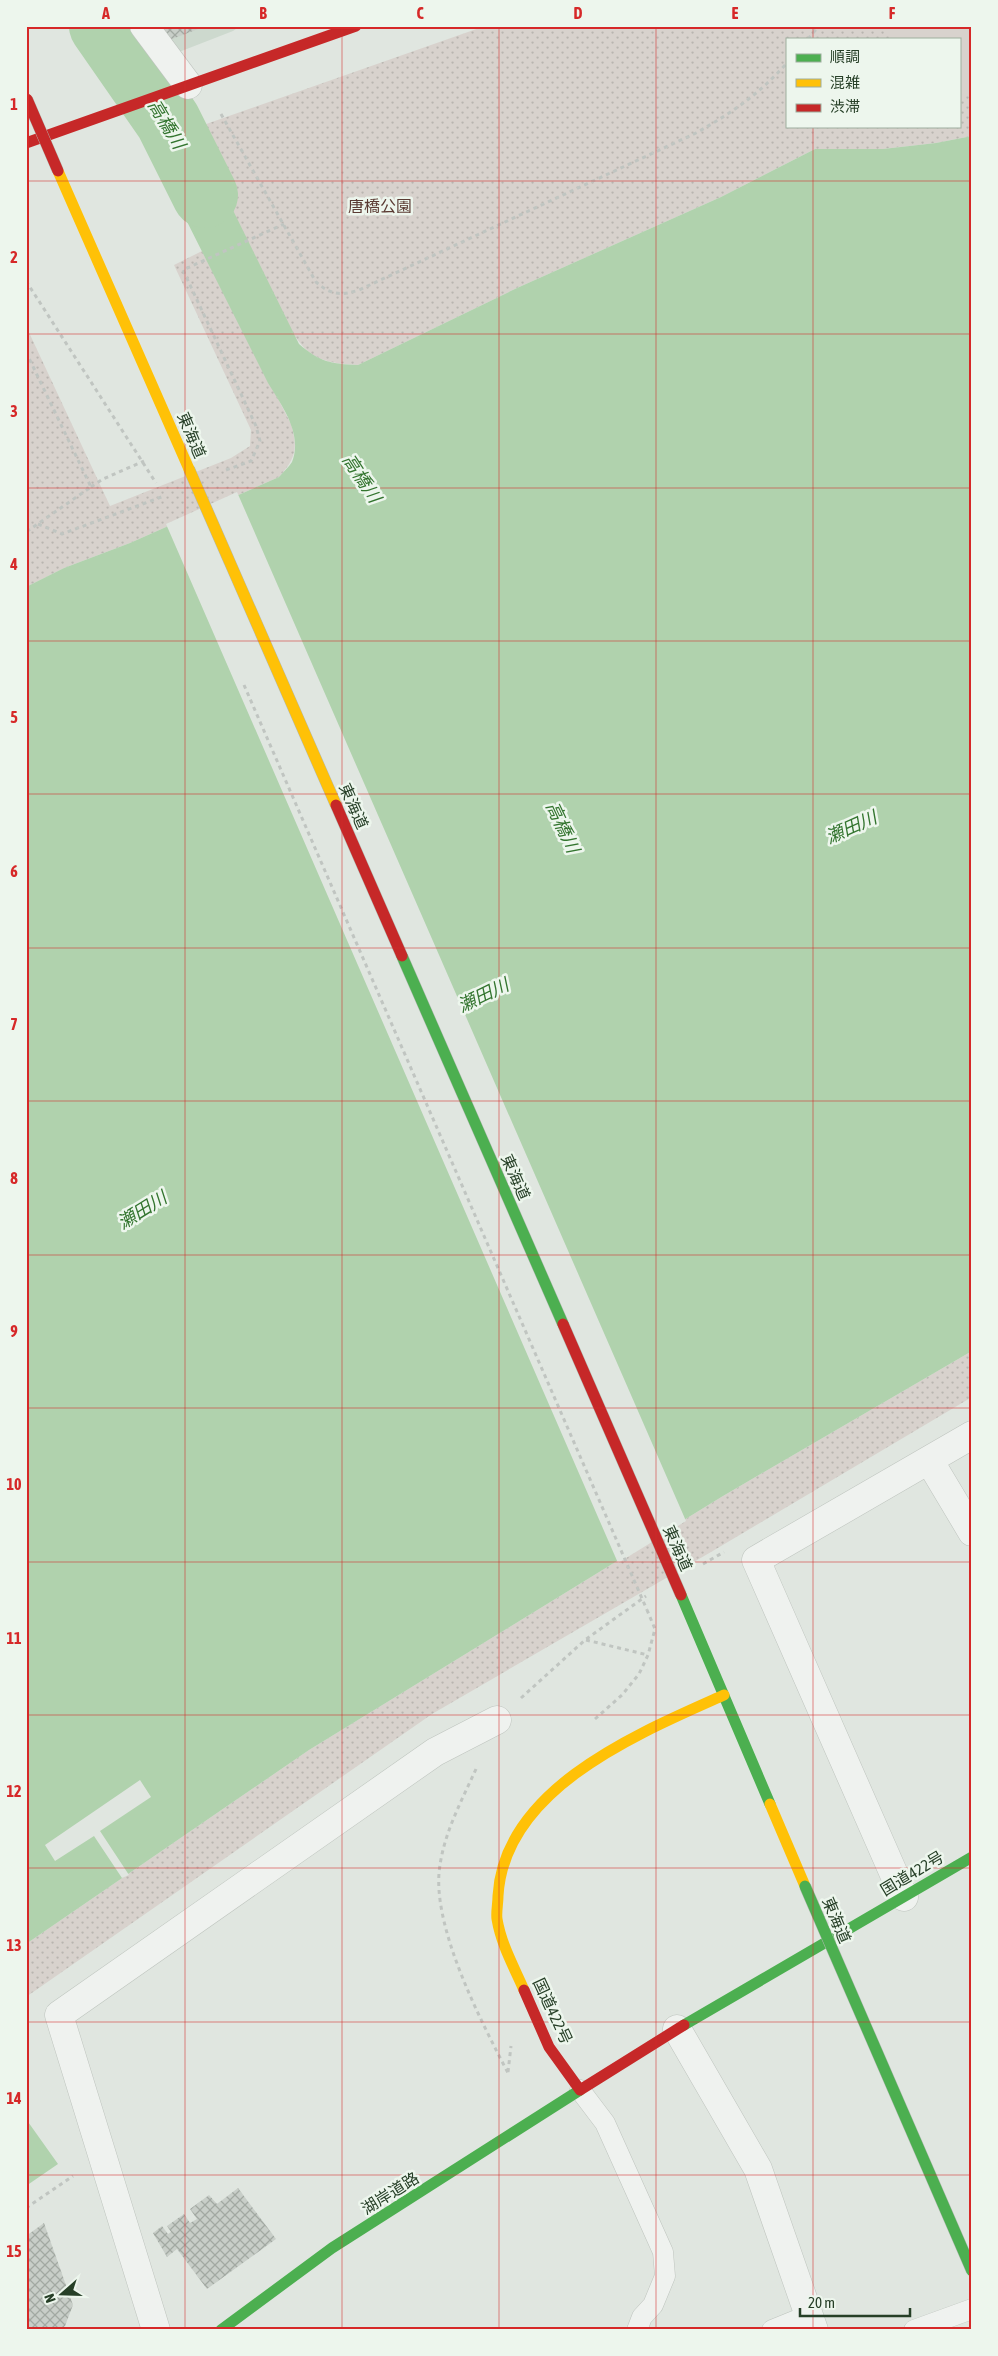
<svg xmlns="http://www.w3.org/2000/svg" width="998" height="2356" font-family="'Asap Condensed','Noto Sans JP',sans-serif">
<style>
.built{fill:#cdd9ce}
.grass{fill:url(#grass-dots);fill-rule:evenodd}
.garden{fill:#d8d2cd}
.water{fill:#b0d2ad}
.pier{fill:#e0e6e0}
.lines{fill:none;stroke-linecap:round;stroke-linejoin:round}
.river{stroke:#b0d2ad;stroke-width:66}
.building{fill:url(#building-cross-hatch)}
.lane-casing{stroke:#bec4be;stroke-width:21}
.street-casing{stroke:#bec4be;stroke-width:29}
.path{stroke:#c0c5c1;stroke-width:3;stroke-dasharray:4 4;stroke-linecap:butt}
.lane{stroke:#eff2ef;stroke-width:20}
.street{stroke:#eff2ef;stroke-width:28}
.fast{stroke:#4caf50;stroke-width:11}
.slow{stroke:#ffc107;stroke-width:11}
.jam{stroke:#c62828;stroke-width:11}
.fast-bridge-casing{stroke:#b2bab2;stroke-width:12;stroke-linecap:butt}
.slow-bridge-casing{stroke:#b2bab2;stroke-width:12;stroke-linecap:butt}
.jam-bridge-casing{stroke:#b2bab2;stroke-width:12;stroke-linecap:butt}
.path-bridge{stroke:#c0c5c1;stroke-width:3;stroke-dasharray:4 4;stroke-linecap:butt}
.fast-bridge{stroke:#4caf50;stroke-width:11}
.slow-bridge{stroke:#ffc107;stroke-width:11}
.jam-bridge{stroke:#c62828;stroke-width:11}
.grid{fill:none;stroke:#d62828;stroke-width:1;stroke-opacity:0.55}
.labels{text-anchor:middle;dominant-baseline:central;stroke-width:5;stroke-linejoin:round;paint-order:stroke}
.park-label{font-size:16px;fill:#5b3b33;stroke:#edf6ed}
.street-label{font-size:16px;fill:#263f27;stroke:#edf6ed}
.water-label{font-size:18px;font-style:italic;fill:#33752f;stroke:#edf6ed}
.neatline{fill:none;stroke:#d62828;stroke-width:2}
.grid-label{font-size:16px;text-anchor:middle;font-weight:bold;fill:#d62828}
</style>
<defs>
<pattern id="grass-dots" width="8" height="8" patternUnits="userSpaceOnUse" patternTransform="scale(1.25)"><rect width="8" height="8" fill="#d8d2cd"/><path d="M2 2h.1M6 6h.1" fill="none" stroke="#b9b5b0" stroke-width="1.8" stroke-linecap="round"/></pattern>
<pattern id="building-cross-hatch" width="8" height="8" patternUnits="userSpaceOnUse" patternTransform="scale(1.25)"><rect width="8" height="8" fill="#c8cec8"/><path d="M0 0l8 8M0 8l8-8" fill="none" stroke="#a2a9a2"/></pattern>
</defs>
<rect width="100%" height="100%" fill="#e0e6e0"/>
<path class="built" d="M152,26H240L233,31L179,52Z"/>
<path class="grass" d="M485,26H972V136L936,143L883,149H815L721,197L517,288L358,365C321,363 306,358 288,324L192,129ZM787,39H959V126H787Z
M202,251L291,424C298,448 296,458 279,477L130,543L64,568L26,587V326L110,506L231,458L250,446L251,430L174,265Z
M972,1351V1397L711,1552L432,1714L26,1997V1944L309,1750L723,1496Z"/>
<path class="garden" d="M887,26H972V92L959,96V39H892Z"/>
<path class="water" d="M182,107L299,344C320,362 331,364 358,365L517,288L721,197L815,149H883L936,143L972,136V1351L723,1496L309,1750L26,1944V587L64,568L130,543L279,477C283,472 289,467 292,462C303,434 282,406 268,383L138,124Z
M26,2119L58,2164L26,2186Z"/>
<path class="pier" d="M237,492L686,1521L618,1563L166,524Z
M140,1780L151,1797L100,1831L129,1875L122,1878L94,1836L55,1861L45,1845Z"/>
<g class="lines">
<path class="river" d="M102,26L168,121L205,195"/>
</g>
<path class="building" d="M162,26H206L167,41Z
M238,2188L276,2239L207,2289L177,2249L167,2257L153,2233L162,2226L168,2234L171,2232L167,2226L184,2214L190,2223L197,2219L190,2209L209,2195L217,2204Z
M44,2223L73,2305L65,2326L60,2330H26V2236Z"/>
<g class="lines">
<defs>
<path id="lane" d="M580,2090L605,2123L663,2252L665,2276L653,2305L642,2317L637,2330
M772,2330L809,2315
M914,2330L972,2309"/>
<path id="street" d="M144,26L188,85
M929,1460L972,1532
M904,1897L756,1560L972,1435
M677,2029L758,2169L814,2330
M156,2330L59,2015L435,1752L497,1720"/>
</defs>
<use href="#lane" class="lane-casing"/>
<use href="#street" class="street-casing"/>
<path class="path" d="M808,39L819,26
M221,114L316,282C331,295 341,296 359,290L696,133C733,112 758,95 787,63
M26,281L156,483
M26,352L91,487L26,532
M226,470L251,461L260,441L256,426L183,270L284,224
M91,487L103,479L144,461
M38,524L62,534L164,496
M703,1564L724,1552
M586,1640L648,1655
M521,1698L585,1640L646,1596
M595,1719L622,1695L639,1674L648,1655L655,1629L647,1610
M476,1769C462,1800 445,1831 440,1865C430,1924 481,2021 508,2073
M508,2072L511,2046
M26,2208L73,2176"/>
<use href="#lane" class="lane"/>
<use href="#street" class="street"/>
<path class="fast" d="M681,1595L770,1804
M684,2025L972,1857
M221,2330L332,2248L580,2090"/>
<path class="slow" d="M58,171L189,469
M770,1804L805,1886
M524,1990C514,1967 501,1944 497,1919C496,1912 498,1904 498,1896C504,1788 639,1733 724,1695"/>
<path class="jam" d="M26,143L356,26
M524,1990L549,2047L580,2090L684,2025"/>
<defs>
<path id="fast-bridge" d="M402,956L563,1324
M805,1886L972,2271"/>
<path id="slow-bridge" d="M189,469L336,805"/>
<path id="jam-bridge" d="M27,99L58,171
M336,805L402,956
M563,1324L681,1595"/>
</defs>
<use href="#fast-bridge" class="fast-bridge-casing"/>
<use href="#slow-bridge" class="slow-bridge-casing"/>
<use href="#jam-bridge" class="jam-bridge-casing"/>
<path class="path-bridge" d="M244,685L647,1610"/>
<use href="#fast-bridge" class="fast-bridge"/>
<use href="#slow-bridge" class="slow-bridge"/>
<use href="#jam-bridge" class="jam-bridge"/>
</g>
<path class="grid" d="M185,26V2330M342,26V2330M499,26V2330M656,26V2330M813,26V39M813,126V2330M26,181H972M26,334H972M26,488H972M26,641H972M26,794H972M26,948H972M26,1101H972M26,1255H972M26,1408H972M26,1562H972M26,1715H972M26,1868H972M26,2022H972M26,2175H972"/>
<g class="labels">
<g class="park-label">
<text x="380" y="206">唐橋公園</text>
</g>
<g class="street-label">
<text transform="translate(192 435) rotate(67)">東海道</text>
<text transform="translate(354 806) rotate(66)">東海道</text>
<text transform="translate(516 1177) rotate(66)">東海道</text>
<text transform="translate(678 1548) rotate(66)">東海道</text>
<text transform="translate(912 1873) rotate(-31)">国道422号</text>
<text transform="translate(837 1920) rotate(67)">東海道</text>
<text transform="translate(553 2011) rotate(65)">国道422号</text>
<text transform="translate(390 2193) rotate(-32)">湖岸道路</text>
</g>
<g class="water-label">
<text transform="translate(167 124) rotate(59)">高橋川</text>
<text transform="translate(362 478) rotate(57)">高橋川</text>
<text transform="translate(563 827) rotate(65)">高橋川</text>
<text transform="translate(851 827) rotate(-24)">瀬田川</text>
<text transform="translate(483 995) rotate(-26)">瀬田川</text>
<text transform="translate(142 1210) rotate(-32)">瀬田川</text>
</g>
</g>
<rect width="998" height="2356" fill="none" stroke="#edf6ed" stroke-width="55"/>
<rect x="786" y="38" width="175" height="90" fill="#edf6ed" stroke="#9dad9e"/>
<rect x="796" y="54" width="25" height="8" fill="#4caf50" stroke="#9dad9e"/>
<text x="830" y="62" font-size="15" fill="#263f27">順調</text>
<rect x="796" y="79" width="25" height="8" fill="#ffc107" stroke="#9dad9e"/>
<text x="830" y="88" font-size="15" fill="#263f27">混雑</text>
<rect x="796" y="104" width="25" height="8" fill="#c62828" stroke="#9dad9e"/>
<text x="830" y="112" font-size="15" fill="#263f27">渋滞</text>
<g transform="translate(62 2294) rotate(250)" stroke="#edf6ed" stroke-width="4" paint-order="stroke">
<path d="M0-4L9 19L0 12L-9 19Z" fill="#263f27"/>
<text y="-8" font-size="14" font-weight="bold" text-anchor="middle" fill="#263f27">N</text>
</g>
<path d="M800 2308v8h110v-8" fill="none" stroke="#263f27" stroke-width="2.5"/>
<text x="808" y="2308" font-size="15" fill="#263f27" stroke="#edf6ed" stroke-width="4" paint-order="stroke">20 m</text>
<rect x="28" y="28" width="942" height="2300" class="neatline"/>
<g class="grid-label">
<text x="106" y="19">A</text>
<text x="263" y="19">B</text>
<text x="420" y="19">C</text>
<text x="578" y="19">D</text>
<text x="735" y="19">E</text>
<text x="892" y="19">F</text>
<text x="14" y="110">1</text>
<text x="14" y="263">2</text>
<text x="14" y="417">3</text>
<text x="14" y="570">4</text>
<text x="14" y="723">5</text>
<text x="14" y="877">6</text>
<text x="14" y="1030">7</text>
<text x="14" y="1184">8</text>
<text x="14" y="1337">9</text>
<text x="14" y="1490">10</text>
<text x="14" y="1644">11</text>
<text x="14" y="1797">12</text>
<text x="14" y="1951">13</text>
<text x="14" y="2104">14</text>
<text x="14" y="2257">15</text>
</g>
</svg>
